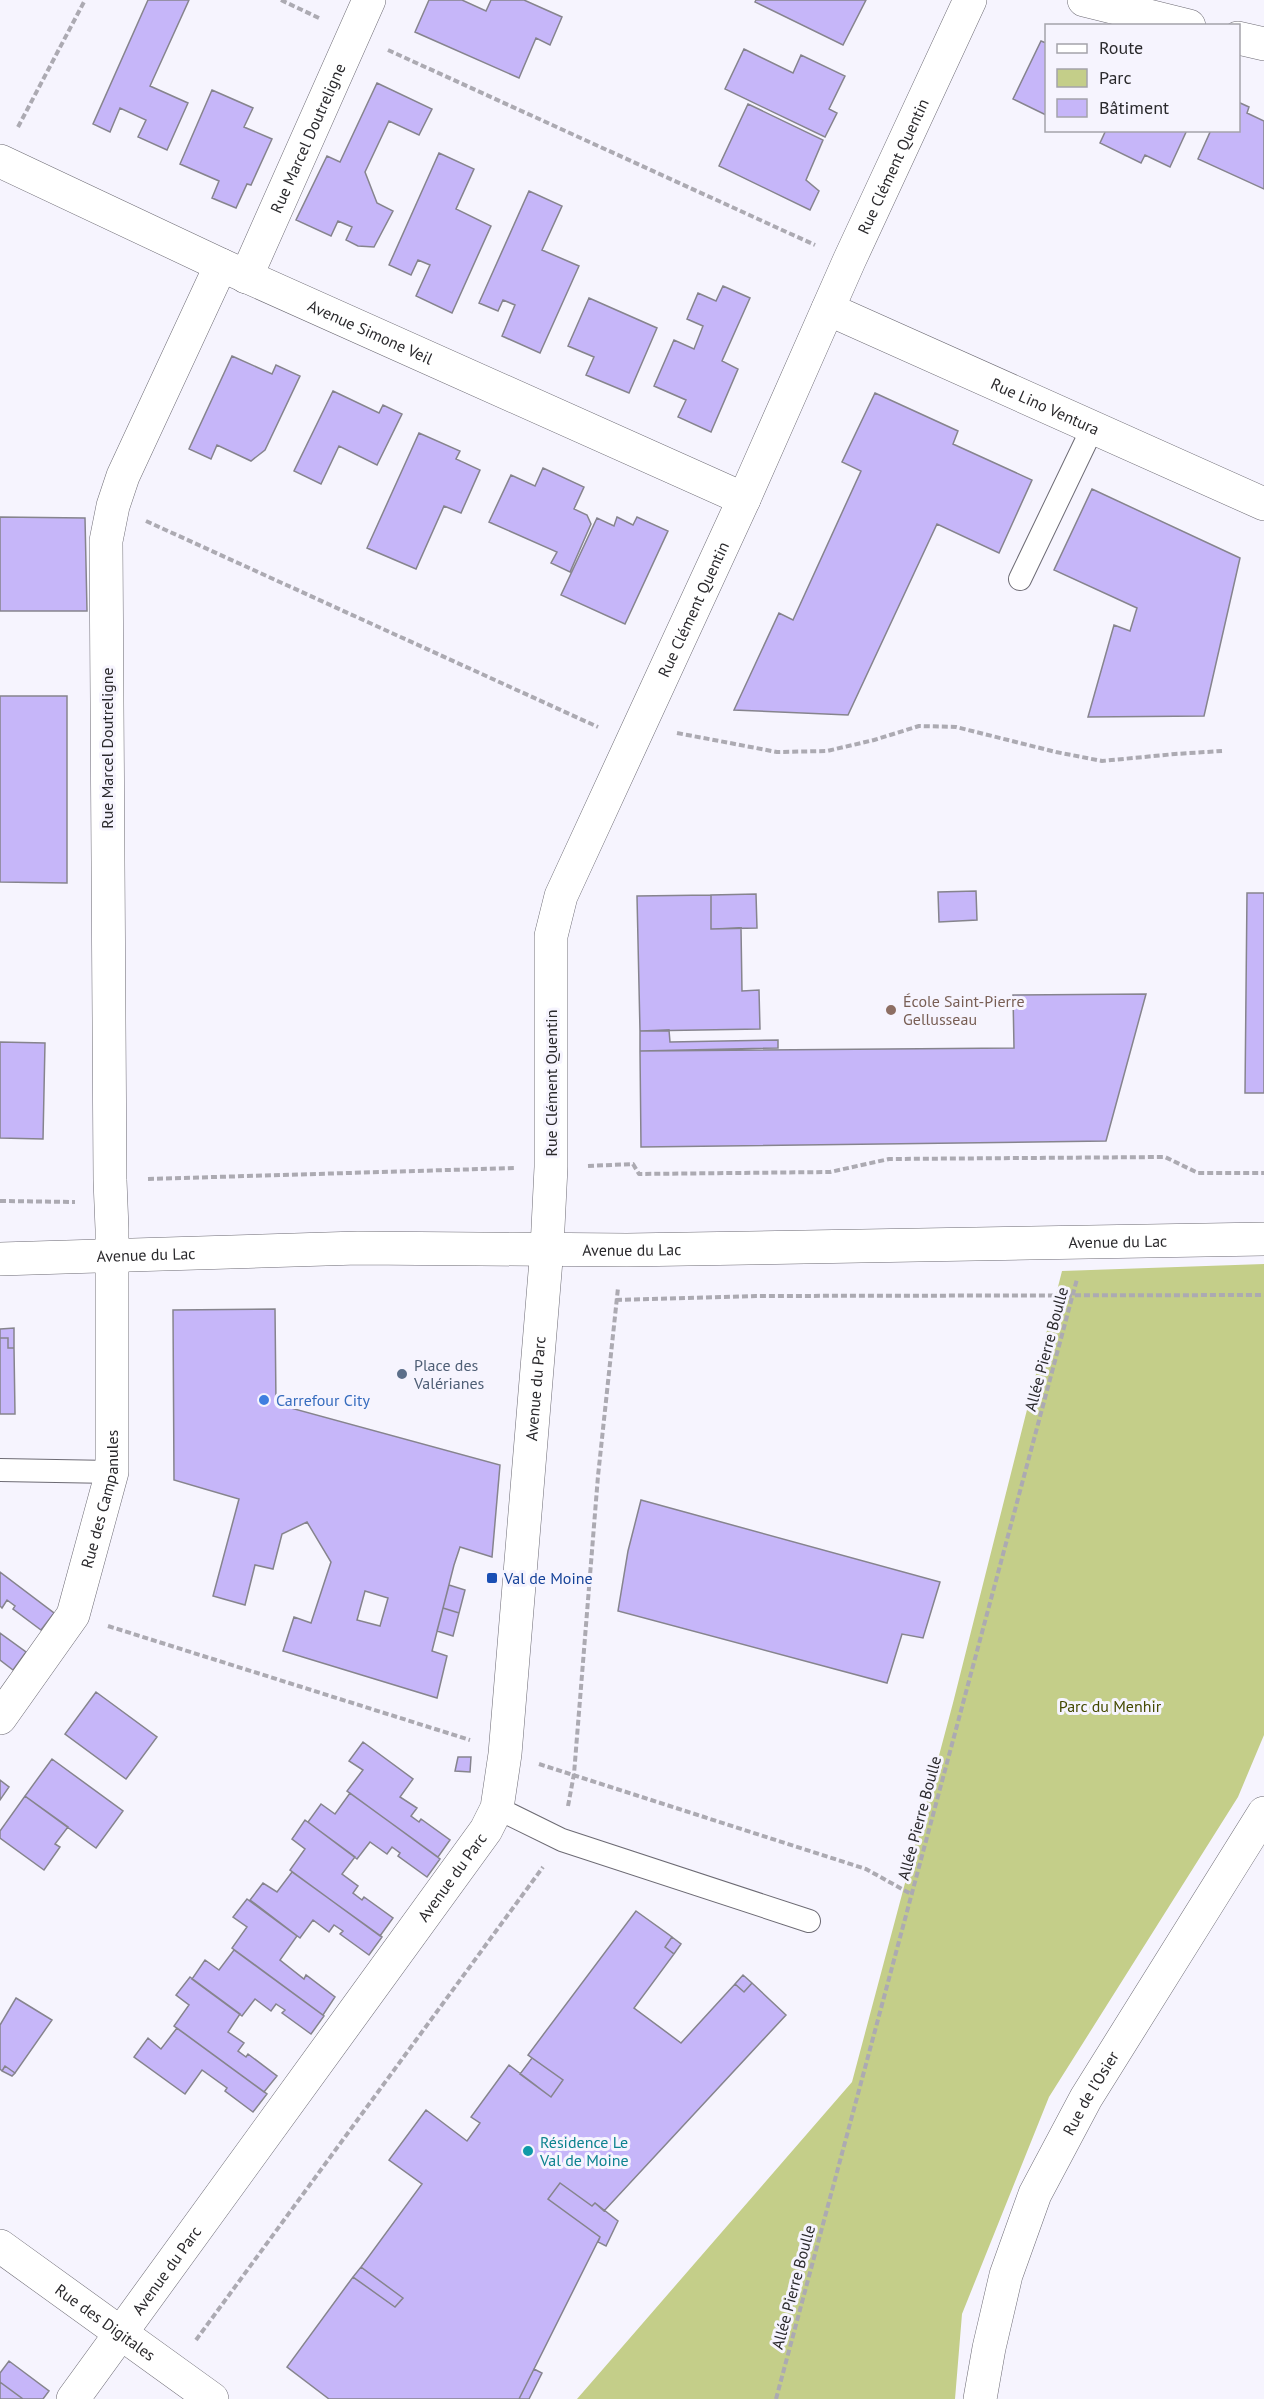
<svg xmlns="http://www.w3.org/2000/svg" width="1264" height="2399" font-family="'PT Sans',sans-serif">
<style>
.green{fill:#c4ce89}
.building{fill:#c6b6f9;stroke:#86848d;stroke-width:1.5;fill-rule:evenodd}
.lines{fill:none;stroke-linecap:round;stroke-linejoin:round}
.service-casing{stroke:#6d6b74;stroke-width:24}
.minor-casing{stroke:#6d6b74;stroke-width:34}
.tertiary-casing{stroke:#6d6b74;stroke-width:34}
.path{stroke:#acaab2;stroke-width:4;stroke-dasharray:6 3;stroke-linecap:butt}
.service{stroke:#fff;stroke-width:22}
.minor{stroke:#fff;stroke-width:33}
.tertiary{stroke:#fff;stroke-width:33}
.education-dot{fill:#8d6e63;stroke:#f6f4fe;stroke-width:2}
.service-dot{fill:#5c6f8a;stroke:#f6f4fe;stroke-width:2}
.shop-dot{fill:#3f7fe0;stroke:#f6f4fe;stroke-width:2}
.transit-dot{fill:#1a4fb4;stroke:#f6f4fe;stroke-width:2}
.culture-dot{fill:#0f9aa8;stroke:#f6f4fe;stroke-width:2}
.labels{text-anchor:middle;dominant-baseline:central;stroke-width:6;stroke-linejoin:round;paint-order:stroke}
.street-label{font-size:16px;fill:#2a292c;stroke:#f6f4fe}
.education-label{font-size:16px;fill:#785e54;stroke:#f6f4fe;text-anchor:start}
.service-label{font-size:16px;fill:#4e5e75;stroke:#f6f4fe;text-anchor:start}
.shop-label{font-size:16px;fill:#366cbe;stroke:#f6f4fe;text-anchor:start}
.transit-label{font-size:16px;fill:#164399;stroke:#f6f4fe;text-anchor:start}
.park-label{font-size:16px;fill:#444a00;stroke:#f6f4fe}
.culture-label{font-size:16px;fill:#0d838f;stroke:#f6f4fe;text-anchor:start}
</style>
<rect width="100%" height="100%" fill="#f6f4fe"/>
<path class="green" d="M1264,1264V1735L1238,1797L1049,2097L962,2314L955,2399H577L852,2082L953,1703L1062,1271Z"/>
<path class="building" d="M148,0H189L150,86L188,103L167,150L138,137L146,120L120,108L110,132L93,124Z
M429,0H462L486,11L491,0H524L562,17L550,45L536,38L519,78L415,32Z
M756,0H866L843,45L755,2Z
M1041,41L1046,43V115L1013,99Z
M744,49L793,73L801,55L845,76L829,109L837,113L825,137L725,89Z
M377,83L432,109L419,135L389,121L365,172L377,203L393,211L374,247L358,246L346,240L352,227L338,221L331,236L296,220L327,156L340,162Z
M212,90L253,108L244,127L272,139L251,185L247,184L236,208L212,198L219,181L180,164Z
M1238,102L1249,107L1247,113L1264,121V189L1198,159L1211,130H1238Z
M748,104L823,140L806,180L819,191L810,210L719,166Z
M1106,130H1187L1170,167L1145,155L1141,163L1100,143Z
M439,153L474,169L456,209L491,226L452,313L416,296L430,265L418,260L411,275L389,265Z
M529,191L562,206L542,250L579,266L540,353L502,336L515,305L503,300L498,311L479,303Z
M723,286L750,298L722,361L738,369L711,432L678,417L686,400L654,386L674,340L694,349L703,326L687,319L698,293L716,301Z
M589,298L657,328L629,393L586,375L594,357L568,346Z
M232,356L272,374L276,365L300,376L265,450L251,461L217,445L211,459L189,449Z
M333,391L379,413L383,405L402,414L377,465L339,446L321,484L294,471Z
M875,393L958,431L953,444L1032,480L999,553L937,524L848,715L734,710L779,613L793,620L861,471L842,462Z
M419,433L460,451L456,459L480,470L461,513L444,506L416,569L367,548Z
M543,468L584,487L574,509L587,515L591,524L570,572L551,563L557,552L489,522L511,475L535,486Z
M1092,489L1240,558L1204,716L1088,717L1114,625L1130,631L1137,608L1054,570Z
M0,517L85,518L87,611H0Z
M617,517L633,525L637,517L668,531L625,624L561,595L597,518L614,526Z
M0,696H67V883L0,882Z
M976,891L977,920L939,922L938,892Z
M1247,893H1264V1093H1245Z
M756,894L757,928L711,929V895Z
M711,895V929L741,928L742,991L759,990L760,1029L640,1031L637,896Z
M1146,994L1106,1141L641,1147L640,1051L1014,1048L1013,995Z
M669,1030L670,1042L778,1040V1048L640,1051V1031Z
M0,1042L45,1043L43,1139L0,1138Z
M275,1309L276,1404L500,1465L492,1557L460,1547L454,1565L432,1651L447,1656L437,1698L283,1651L294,1617L311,1623L331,1562L307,1522L282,1534L273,1569L255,1565L245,1605L213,1596L239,1499L174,1480L173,1310ZM365,1591L388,1598L380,1626L357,1620Z
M14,1328V1348H8V1338H0V1329Z
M0,1338H8V1348H14L15,1414H0Z
M641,1500L940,1582L923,1638L902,1634L887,1683L618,1611L628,1551Z
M0,1572L54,1613L41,1630L13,1609L15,1606L7,1600L2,1608L0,1606Z
M449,1585L465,1590L459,1613L443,1608Z
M443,1608L459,1613L453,1636L437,1631Z
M0,1633L26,1652L13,1670L0,1660Z
M96,1692L157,1737L126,1779L65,1734Z
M363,1742L413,1779L400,1797L417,1808L411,1816L419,1822L421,1819L450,1840L438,1857L347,1791L363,1770L349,1761Z
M458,1757H471L470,1772L455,1771Z
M52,1759L123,1811L96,1848L25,1796Z
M0,1780L9,1787L0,1800Z
M350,1793L440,1859L427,1877L398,1856L400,1853L392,1847L387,1854L370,1842L357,1859L308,1822L321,1804L335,1814Z
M25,1796L68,1827L55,1844L60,1847L44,1870L0,1838V1831Z
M305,1820L355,1857L342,1874L358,1886L353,1893L362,1900L364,1897L393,1918L380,1936L290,1870L305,1849L292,1839Z
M292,1872L382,1937L369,1955L340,1934L343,1931L334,1925L329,1932L313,1920L300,1938L250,1900L263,1883L277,1892Z
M247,1899L297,1936L280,1960L304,1979L306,1975L335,1997L323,2015L232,1948L247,1927L233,1917Z
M636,1911L672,1937L665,1947L674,1954L634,2008L681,2043L735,1984L744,1992L752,1983L786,2015L604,2211L595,2203L592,2206L560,2183L548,2199L600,2237L519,2399H329L287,2367L353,2277L395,2307L403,2298L361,2267L422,2184L389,2160L426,2110L467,2141L480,2123L471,2117L509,2065L551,2097L563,2080L528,2055Z
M672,1937L681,1944L674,1954L665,1947Z
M234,1950L324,2016L311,2034L282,2013L285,2010L276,2004L271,2011L255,1999L242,2016L192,1979L205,1960L219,1970Z
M743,1975L752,1983L744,1992L735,1984Z
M190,1977L240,2014L228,2032L244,2043L238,2051L246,2057L248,2054L277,2076L264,2092L174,2026L189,2005L176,1995Z
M16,1998L52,2020L15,2073L5,2066L2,2071L0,2069V2025Z
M177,2028L267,2094L253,2112L225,2091L227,2088L202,2070L185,2094L134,2057L148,2038L161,2049Z
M532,2058L563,2080L551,2097L520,2074Z
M5,2066L15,2073L12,2076L2,2071Z
M560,2183L592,2206L595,2203L618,2221L606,2246L598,2242L600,2237L548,2199Z
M361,2267L403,2298L395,2307L353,2277Z
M9,2361L49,2391L43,2399H23L0,2382V2373Z
M534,2369L542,2373L529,2399H519Z
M0,2382L23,2399H0Z"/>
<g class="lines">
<defs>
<path id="service" d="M1020,579L1093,427
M0,1470L112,1472
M497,1808L562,1840L809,1921"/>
<g id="minor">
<path d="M1084,0L1189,26"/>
<path d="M1238,38L1264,44"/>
<path id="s1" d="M0,161L221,265L744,499"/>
<path id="s2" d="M246,277L369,0"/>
<path id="s3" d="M828,309L1264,504"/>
<path id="s4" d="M547,1248L551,1167V936L561,896L744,499L849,261L970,0"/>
<path id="s5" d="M0,1718L73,1615L112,1472V1229L110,1180L106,541L113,506L123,476L221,265"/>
<path id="s6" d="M0,2246L212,2399"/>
<path id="s7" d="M980,2399L989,2348L1006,2275L1035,2194L1086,2098L1264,1813"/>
</g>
<g id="tertiary">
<path id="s8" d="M0,1259L358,1248L627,1250L1264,1239"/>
<path id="s9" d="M73,2399L486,1830L497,1808L505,1754L547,1248"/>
</g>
</defs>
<use href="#service" class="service-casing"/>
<use href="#minor" class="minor-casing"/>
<use href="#tertiary" class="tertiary-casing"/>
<path class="path" d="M281,0L321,19
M388,50L815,245
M18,127L85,0
M146,521L598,727
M677,733L777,752L827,751L874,740L919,726L956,727L1056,752L1102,761L1175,754L1222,751
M588,1166L633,1164L639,1174L830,1172L889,1159L1165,1157L1198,1173H1264
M148,1179L515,1168
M0,1201L75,1202
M616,1300L756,1296L1264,1295
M108,1626L470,1740
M539,1764L866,1869L911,1894
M568,1806L574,1774L598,1476L618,1288
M196,2340L543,1867
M776,2399L1077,1279"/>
<use href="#service" class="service"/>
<use href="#minor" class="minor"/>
<use href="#tertiary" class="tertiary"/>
</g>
<circle class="education-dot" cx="891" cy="1010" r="6"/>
<circle class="service-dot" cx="402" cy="1374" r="6"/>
<circle class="shop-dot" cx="264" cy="1400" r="6"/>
<rect class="transit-dot" x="486" y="1572" width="12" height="12" rx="3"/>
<circle class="culture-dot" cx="528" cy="2151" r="6"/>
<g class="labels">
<g class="street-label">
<text stroke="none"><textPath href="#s2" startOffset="152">Rue Marcel Doutreligne</textPath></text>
<text stroke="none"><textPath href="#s4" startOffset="1155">Rue Clément Quentin</textPath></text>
<text stroke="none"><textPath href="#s1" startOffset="408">Avenue Simone Veil</textPath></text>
<text stroke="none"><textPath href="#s3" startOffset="238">Rue Lino Ventura</textPath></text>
<text stroke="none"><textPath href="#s4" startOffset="669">Rue Clément Quentin</textPath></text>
<text transform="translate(107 748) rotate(-90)">Rue Marcel Doutreligne</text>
<text transform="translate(551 1083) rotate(-90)">Rue Clément Quentin</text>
<text stroke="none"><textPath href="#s8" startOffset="1118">Avenue du Lac</textPath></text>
<text stroke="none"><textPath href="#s8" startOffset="632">Avenue du Lac</textPath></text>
<text stroke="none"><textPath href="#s8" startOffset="146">Avenue du Lac</textPath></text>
<text transform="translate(1046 1349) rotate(-75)">Allée Pierre Boulle</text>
<text stroke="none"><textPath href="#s9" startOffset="1149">Avenue du Parc</textPath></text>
<text stroke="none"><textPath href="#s5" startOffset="246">Rue des Campanules</textPath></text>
<text transform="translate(919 1818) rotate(-75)">Allée Pierre Boulle</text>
<text stroke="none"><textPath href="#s9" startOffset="645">Avenue du Parc</textPath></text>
<text stroke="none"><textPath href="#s7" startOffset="328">Rue de l’Osier</textPath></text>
<text stroke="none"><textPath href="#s9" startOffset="159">Avenue du Parc</textPath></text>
<text transform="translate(793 2287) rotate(-75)">Allée Pierre Boulle</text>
<text stroke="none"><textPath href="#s6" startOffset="130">Rue des Digitales</textPath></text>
</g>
<g class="education-label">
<text x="903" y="1001">École Saint-Pierre<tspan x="903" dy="18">Gellusseau</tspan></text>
</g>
<g class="service-label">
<text x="414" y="1365">Place des<tspan x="414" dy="18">Valérianes</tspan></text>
</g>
<g class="shop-label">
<text x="276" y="1400">Carrefour City</text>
</g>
<g class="transit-label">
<text x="504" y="1578">Val de Moine</text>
</g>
<g class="park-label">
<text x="1110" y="1706">Parc du Menhir</text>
</g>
<g class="culture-label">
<text x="540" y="2142">Résidence Le<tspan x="540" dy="18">Val de Moine</tspan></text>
</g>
</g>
<rect x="1045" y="24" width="195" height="108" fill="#f6f4fe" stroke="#a4a3aa" stroke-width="1.5"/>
<rect x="1057" y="44" width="30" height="9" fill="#ffffff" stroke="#a4a3aa" stroke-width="1.5"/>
<text x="1099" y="54" font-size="18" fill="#2a292c">Route</text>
<rect x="1057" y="69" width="30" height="18" fill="#c4ce89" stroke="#a4a3aa" stroke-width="1.5"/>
<text x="1099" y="84" font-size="18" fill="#2a292c">Parc</text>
<rect x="1057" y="99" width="30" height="18" fill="#c6b6f9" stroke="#a4a3aa" stroke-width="1.5"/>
<text x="1099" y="114" font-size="18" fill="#2a292c">Bâtiment</text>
</svg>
